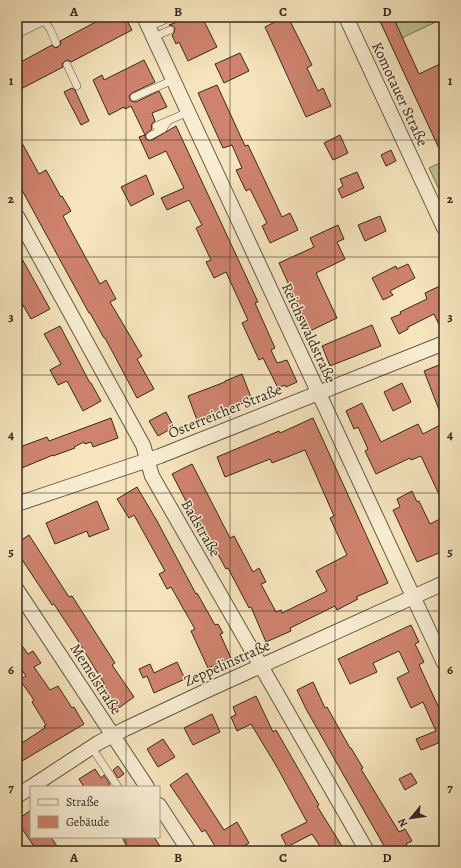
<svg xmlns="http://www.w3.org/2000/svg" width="461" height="868" font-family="Alegreya,serif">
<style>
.green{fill:#bdc48f;stroke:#787757}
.building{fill:#cf836e;stroke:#342a1f}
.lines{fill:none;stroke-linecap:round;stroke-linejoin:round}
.service-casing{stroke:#645846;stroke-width:8}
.minor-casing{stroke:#645846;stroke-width:16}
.tertiary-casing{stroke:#645846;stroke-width:18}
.service{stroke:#f8edd3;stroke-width:7}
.minor{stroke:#f8edd3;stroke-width:14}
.tertiary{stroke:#f8edd3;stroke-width:17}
.grid{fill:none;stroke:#342a1f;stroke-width:1;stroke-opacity:0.55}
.labels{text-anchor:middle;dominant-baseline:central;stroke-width:3;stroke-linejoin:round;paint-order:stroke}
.street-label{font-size:15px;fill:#342a1f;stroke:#f8edd3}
.neatline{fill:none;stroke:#342a1f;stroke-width:1.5}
.grid-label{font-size:13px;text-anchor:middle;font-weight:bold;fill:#342a1f}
</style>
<rect width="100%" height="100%" fill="#f5e4bc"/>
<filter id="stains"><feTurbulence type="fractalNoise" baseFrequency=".005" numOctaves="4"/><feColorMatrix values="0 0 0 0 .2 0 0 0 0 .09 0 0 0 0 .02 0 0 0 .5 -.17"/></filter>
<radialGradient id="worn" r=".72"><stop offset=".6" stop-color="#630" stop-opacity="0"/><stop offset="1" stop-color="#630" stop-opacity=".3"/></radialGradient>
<path class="green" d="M393,17H444V18L402,38Z
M444,161V200L429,168Z"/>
<path class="building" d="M105,17H125L132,30L71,62L68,60L65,61L62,64L63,67L17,91V64L52,45L55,48L58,47L61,44L60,41Z
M176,17H202L217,47L188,61L179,42L176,44L172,35L174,33L175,28L173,26L169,25L177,22Z
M285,17H288L312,65L307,68L318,91L323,88L331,106L306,117L265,27Z
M378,17H393L419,74L444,62V159Z
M240,53L249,71L224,83L215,64Z
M144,60L155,82L132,93L129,96L130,99L131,101L136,102L159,91L167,107L152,113L155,121L151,125L152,129L146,134L145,138L148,140H152L176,126L258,302L255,303L275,348L271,350L277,363L287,360L297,382L286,387L285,385L278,388L263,358L259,360L242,323L248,320L226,272L214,278L206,262L211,260L196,228L202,225L189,200L167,210L161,198L184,188L166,151L149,159L139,137L145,135L131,106L125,109L124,107L109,115L93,80L102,75L104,80Z
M217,85L245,146L248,145L282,217L290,213L298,230L270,243L262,226L267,223L250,189L246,191L236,170L242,168L232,145L223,148L198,93Z
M72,88L75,90L89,121L81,125L64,92Z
M17,134L39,174L46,170L61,197L62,196L71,211L63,216L100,284L106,280L116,299L110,302L142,356L137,359L154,389L137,398L105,338H104L90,313H89L17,181Z
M340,135L348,153L333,160L324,143Z
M391,150L396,161L386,166L381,155Z
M357,172L364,188L342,198L338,189L343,186L340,179Z
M146,175L154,194L131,206L121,187Z
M380,216L386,231L365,241L358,225Z
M338,225L344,239L337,242L345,259L316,273L337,318L310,331L279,263L314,247L310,238Z
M17,250L50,309L31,319L17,295Z
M408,264L415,278L390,291L393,295L383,300L372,278L396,266L397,269Z
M444,284V335L434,314L408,327V329L399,334L391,318L401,314L400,312L427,299L425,293Z
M372,325L381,346L330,366L322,346Z
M60,326L90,383H91L101,401L83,411L67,381L58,385L50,370L61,364L44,334Z
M444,363V420H443L424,371Z
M242,374L252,400L197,420L188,396L225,382V381Z
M402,383L411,402L393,411L384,392Z
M362,403L381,442L418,424L423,434L444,423V505L421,456L411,460L410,458L376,474L365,451L368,449L358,427L354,429L346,411Z
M166,412L174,427L158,436L149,421Z
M111,418L118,438L93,447L91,442L85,444L84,442L74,447L75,448L53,456V455L17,470V448L47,437L49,441Z
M313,418L388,583L356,597L358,599L337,610L335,606L290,628L291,631L266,642L251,607L249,608L228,568L226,569L207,534L204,536L172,474L192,464L230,538L234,536L253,572L259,568L266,582L261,584L276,612L281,610L282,613L327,591L316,571L347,555L330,518L334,516L305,450L272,463L270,459L225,477L217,457L279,431L280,433Z
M137,487L157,521L196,594L197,593L215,625L218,624L223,633L220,634L231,658L208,668L191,631L195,629L171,587L167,589L159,574L165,571L134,515L129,518L117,499Z
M412,491L417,502L419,501L430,524L444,517V551L417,562L393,510L400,507L397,499Z
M97,501L109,529L89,537L87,531L55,544L46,523Z
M29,535L69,597L72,596L115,663L112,665L134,697L116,710L101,688L105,685L77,639L54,604L52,605L17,552V543Z
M411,625L419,642L415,644L424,662L419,665L439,708L444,706V749L441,742L421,750L416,739L436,731L423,702L411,708L397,678L409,672L399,651L373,663L377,672L350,684L338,659Z
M17,639L28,654L33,651L41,663L34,667L50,690L58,686L72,708L74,707L84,724L17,764V746L45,728L44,726L46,725L32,702L34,700L20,680L26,676L17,663Z
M177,662L185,679L154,693L147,676L143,678L139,669L150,664L154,673Z
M313,682L325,708L327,707L350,748H351L363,768L361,769L399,832L405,829L412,841L406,844L410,851H387L351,788L306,709L297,690Z
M256,696L273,732L276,730L319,805L317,806L345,851H323L312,834L287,847L281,835L307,822L277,767L251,724L237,731L231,717L236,715L233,707Z
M212,714L220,732L193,745L184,728Z
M163,739L175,757L158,767L147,749Z
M118,766L124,774L118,778L113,770Z
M95,769L101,778L104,775L110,784L107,787H84L79,779Z
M187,773L224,830L237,822L249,843L236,851H218L205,830L202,832L170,785Z
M411,773L417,783L405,790L399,779Z
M31,810V837H51L60,851H37L17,821V820Z
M122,837H154L163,851H129Z"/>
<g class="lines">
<defs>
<path id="service" d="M41,17L50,29L56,43
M149,27L171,17
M154,37L170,30
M67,65L77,86
M134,97L173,80
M156,126L188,112
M150,136L163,129L168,121
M92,748L118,787"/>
<path id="minor" d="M144,17L444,663
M346,17L444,228
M17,216L143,445L152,476L367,851
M17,504L160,456L444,343
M17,590L147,787
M31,787L98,743L125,729L210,689L444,583
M17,796L31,787
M159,805L189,851"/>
<path id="tertiary" d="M17,29L41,17"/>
</defs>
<use href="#service" class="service-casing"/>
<use href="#minor" class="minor-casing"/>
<use href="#tertiary" class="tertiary-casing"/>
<use href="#service" class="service"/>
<use href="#minor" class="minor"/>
<use href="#tertiary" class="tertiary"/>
</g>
<path class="grid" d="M126,17V787M230,17V851M335,17V851M17,140H444M17,257H444M17,375H444M17,493H444M17,611H444M17,728H444M126,837V851"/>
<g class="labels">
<g class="street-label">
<text transform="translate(400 94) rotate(65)">Komotauer Straße</text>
<text transform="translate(309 333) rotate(65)">Reichswaldstraße</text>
<text transform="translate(225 411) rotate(-22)">Österreicher Straße</text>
<text transform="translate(201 528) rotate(60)">Badstraße</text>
<text transform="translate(227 663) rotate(-24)">Zeppelinstraße</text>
<text transform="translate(96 679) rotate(57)">Memelstraße</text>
</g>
</g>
<rect width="461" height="868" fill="none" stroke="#f5e4bc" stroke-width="44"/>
<rect x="30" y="786" width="130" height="52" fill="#f8edd3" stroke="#aa9f8b"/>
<rect x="38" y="799" width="20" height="6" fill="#f8edd3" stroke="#aa9f8b"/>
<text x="66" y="806" font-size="12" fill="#342a1f">Straße</text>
<rect x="38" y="816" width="20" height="12" fill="#cf836e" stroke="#aa9f8b"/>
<text x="66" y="826" font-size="12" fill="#342a1f">Gebäude</text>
<g transform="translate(411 818) rotate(241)" stroke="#f8edd3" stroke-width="3" paint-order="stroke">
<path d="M0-3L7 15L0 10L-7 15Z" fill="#342a1f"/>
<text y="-6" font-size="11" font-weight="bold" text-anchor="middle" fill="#342a1f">N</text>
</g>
<rect x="22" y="22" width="417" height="824" class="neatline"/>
<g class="grid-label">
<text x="74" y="16">A</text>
<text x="178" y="16">B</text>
<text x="283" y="16">C</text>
<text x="387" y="16">D</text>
<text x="11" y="85">1</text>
<text x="450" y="85">1</text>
<text x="11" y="203">2</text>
<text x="450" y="203">2</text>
<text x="11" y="321">3</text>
<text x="450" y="321">3</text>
<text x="11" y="439">4</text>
<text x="450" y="439">4</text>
<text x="11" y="556">5</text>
<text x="450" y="556">5</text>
<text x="11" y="674">6</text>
<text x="450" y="674">6</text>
<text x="11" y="792">7</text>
<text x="450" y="792">7</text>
<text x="74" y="862">A</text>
<text x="178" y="862">B</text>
<text x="283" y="862">C</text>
<text x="387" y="862">D</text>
</g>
<rect width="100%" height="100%" filter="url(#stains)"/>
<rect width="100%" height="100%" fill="url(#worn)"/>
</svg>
